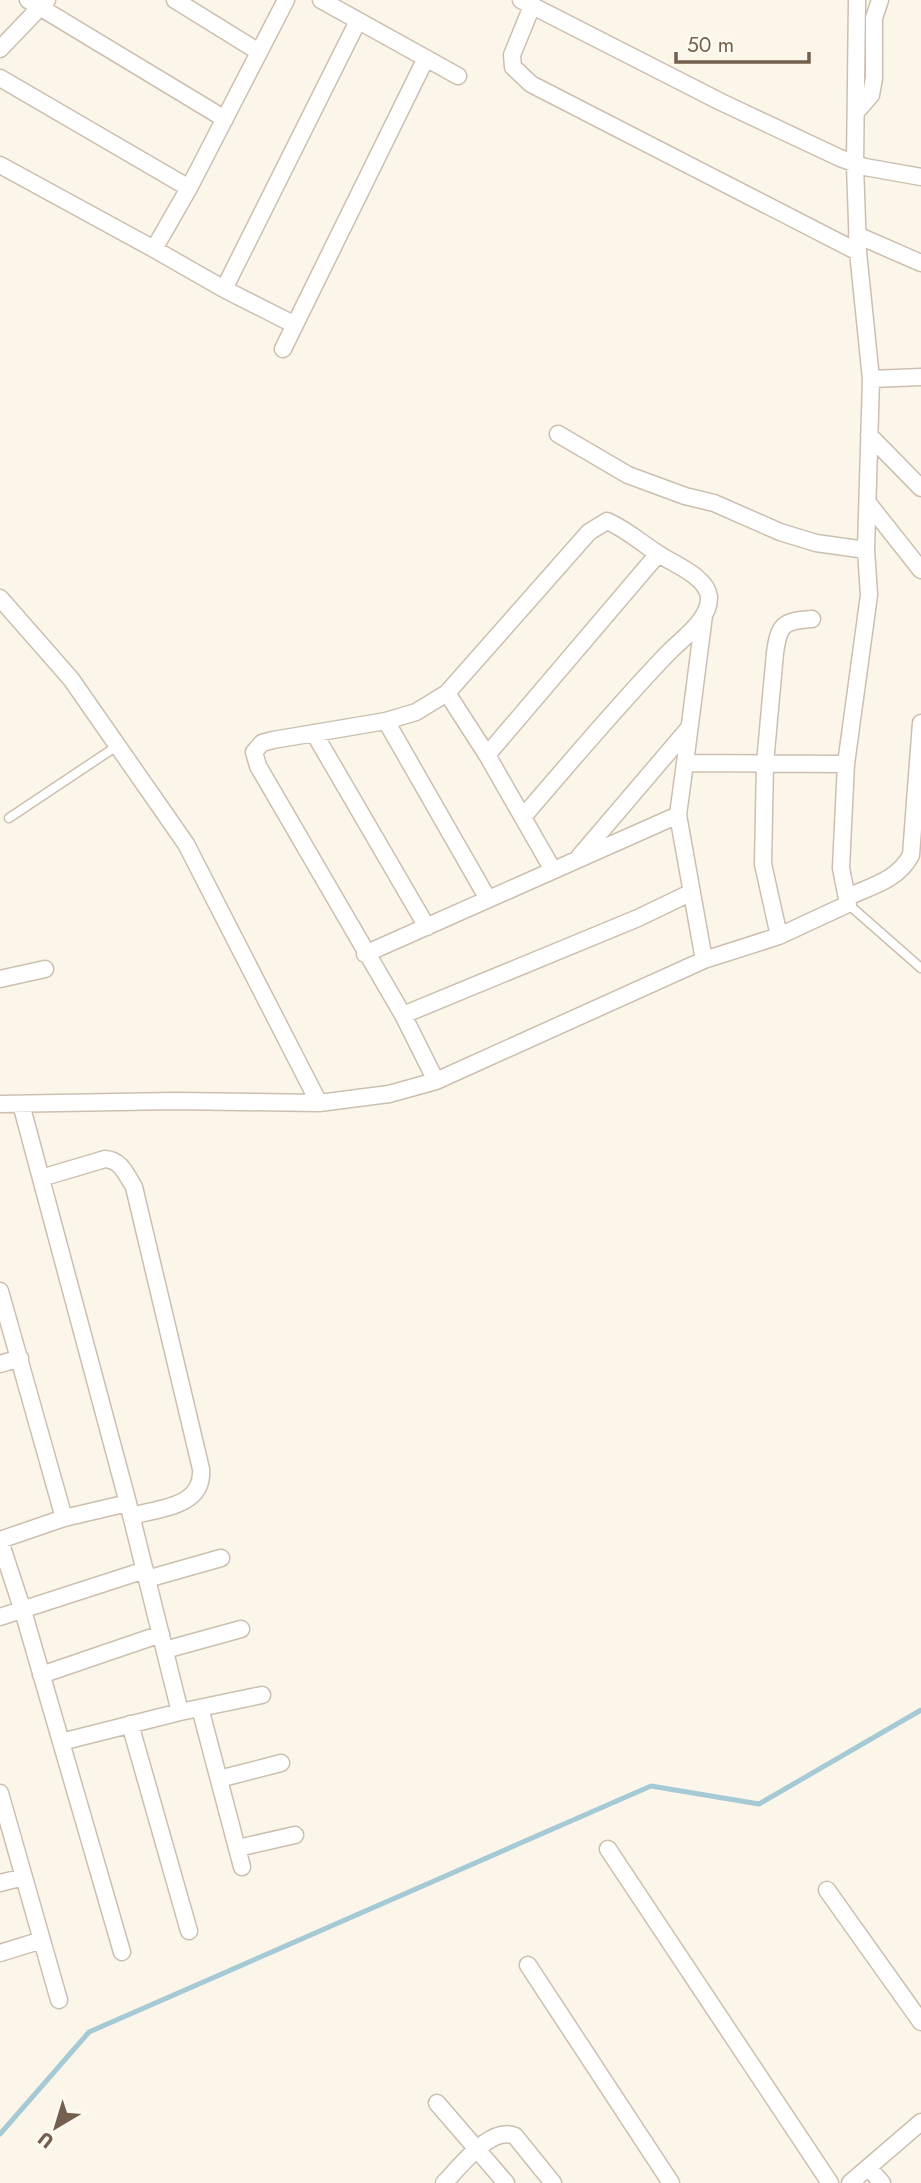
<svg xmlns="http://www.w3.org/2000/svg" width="921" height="2183" font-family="Jost,sans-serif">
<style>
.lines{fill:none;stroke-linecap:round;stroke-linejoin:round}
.stream{stroke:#a5cad5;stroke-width:5}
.service-casing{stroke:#cdbfb0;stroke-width:11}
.minor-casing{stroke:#cdbfb0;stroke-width:19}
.service{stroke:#fff;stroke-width:8}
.minor{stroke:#fff;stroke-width:16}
</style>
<rect width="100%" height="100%" fill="#fbf6e9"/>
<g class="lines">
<path class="stream" d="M0,2134L89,2032L651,1786L759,1804L921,1710"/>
<defs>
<path id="service" d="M9,818L117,746
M848,904L921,968"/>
<path id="minor" d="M28,0L225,119
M175,0L259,52
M321,0L458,76
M521,0L721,102L840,158L865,167L921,177
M532,6L512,55L513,67L531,84L858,252
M0,49L47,0
M0,78L189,188
M857,111L871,95L874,78V18L880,0
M0,165L154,249L189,188L286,0
M857,235L921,263
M154,249L224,289L295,325
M224,289L358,21
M283,349L426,58
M871,379L921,377
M558,434L628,475L685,496L714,503L780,532L816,543L866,550
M869,435L921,488
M868,503L921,570
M0,598L71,679L186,844L319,1103
M447,693L589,532L607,521C626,529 640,542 657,553C671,563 707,576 709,597C710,619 683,638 669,652C618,705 571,761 523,817
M386,721L488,899
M314,733L427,927
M487,755L658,554
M685,763L704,615
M579,857L689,728
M553,870L487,755L447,693L416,712L386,721L273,740L262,743L254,752L258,766L403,1015L436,1081L704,960L779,936L848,904L841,868L843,826L846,764L869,595L866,550L871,379L858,252L855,164L857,0
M847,897C872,886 898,880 911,855L921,723
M779,936L763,864L765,763L775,653C779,624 783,621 812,619
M365,954L678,815
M704,960L678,815L685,763L846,764
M0,979L45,969
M403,1015L638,918L692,892
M0,1104L175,1101L319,1103L389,1094L436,1081
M21,1104L128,1503L180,1712
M41,1178L105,1159C121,1160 126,1174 134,1187L201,1469C204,1507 160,1508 131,1516
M0,1291L64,1518
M0,1364L20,1358
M0,1540L64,1518L128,1503
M0,1541L23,1611L122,1952
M147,1579L221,1558
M0,1617L145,1570
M165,1650L241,1629
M41,1675L161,1634
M200,1708L242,1867
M130,1724L189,1931
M61,1742L180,1712L262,1695
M219,1779L281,1763
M0,1793L59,2000
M238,1848L295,1835
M608,1849L830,2183
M0,1883L24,1877
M827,1890L921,2022
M0,1953L42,1940
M528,1965L671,2183
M437,2103L506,2183
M869,2168L882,2183
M444,2183C460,2167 491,2125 515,2136L553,2183
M850,2183L921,2122"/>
</defs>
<use href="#service" class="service-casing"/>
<use href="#minor" class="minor-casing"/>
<use href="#service" class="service"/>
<use href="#minor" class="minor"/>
</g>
<g transform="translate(56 2127) rotate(218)" stroke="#fefaf0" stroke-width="5" paint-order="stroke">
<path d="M0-5L12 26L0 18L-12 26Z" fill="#755f4e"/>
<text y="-10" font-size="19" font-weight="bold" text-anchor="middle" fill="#755f4e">U</text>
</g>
<path d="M676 52v10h133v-10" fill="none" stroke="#755f4e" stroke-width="3.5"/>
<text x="687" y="52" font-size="21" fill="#755f4e" stroke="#fefaf0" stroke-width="5" paint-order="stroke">50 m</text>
</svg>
